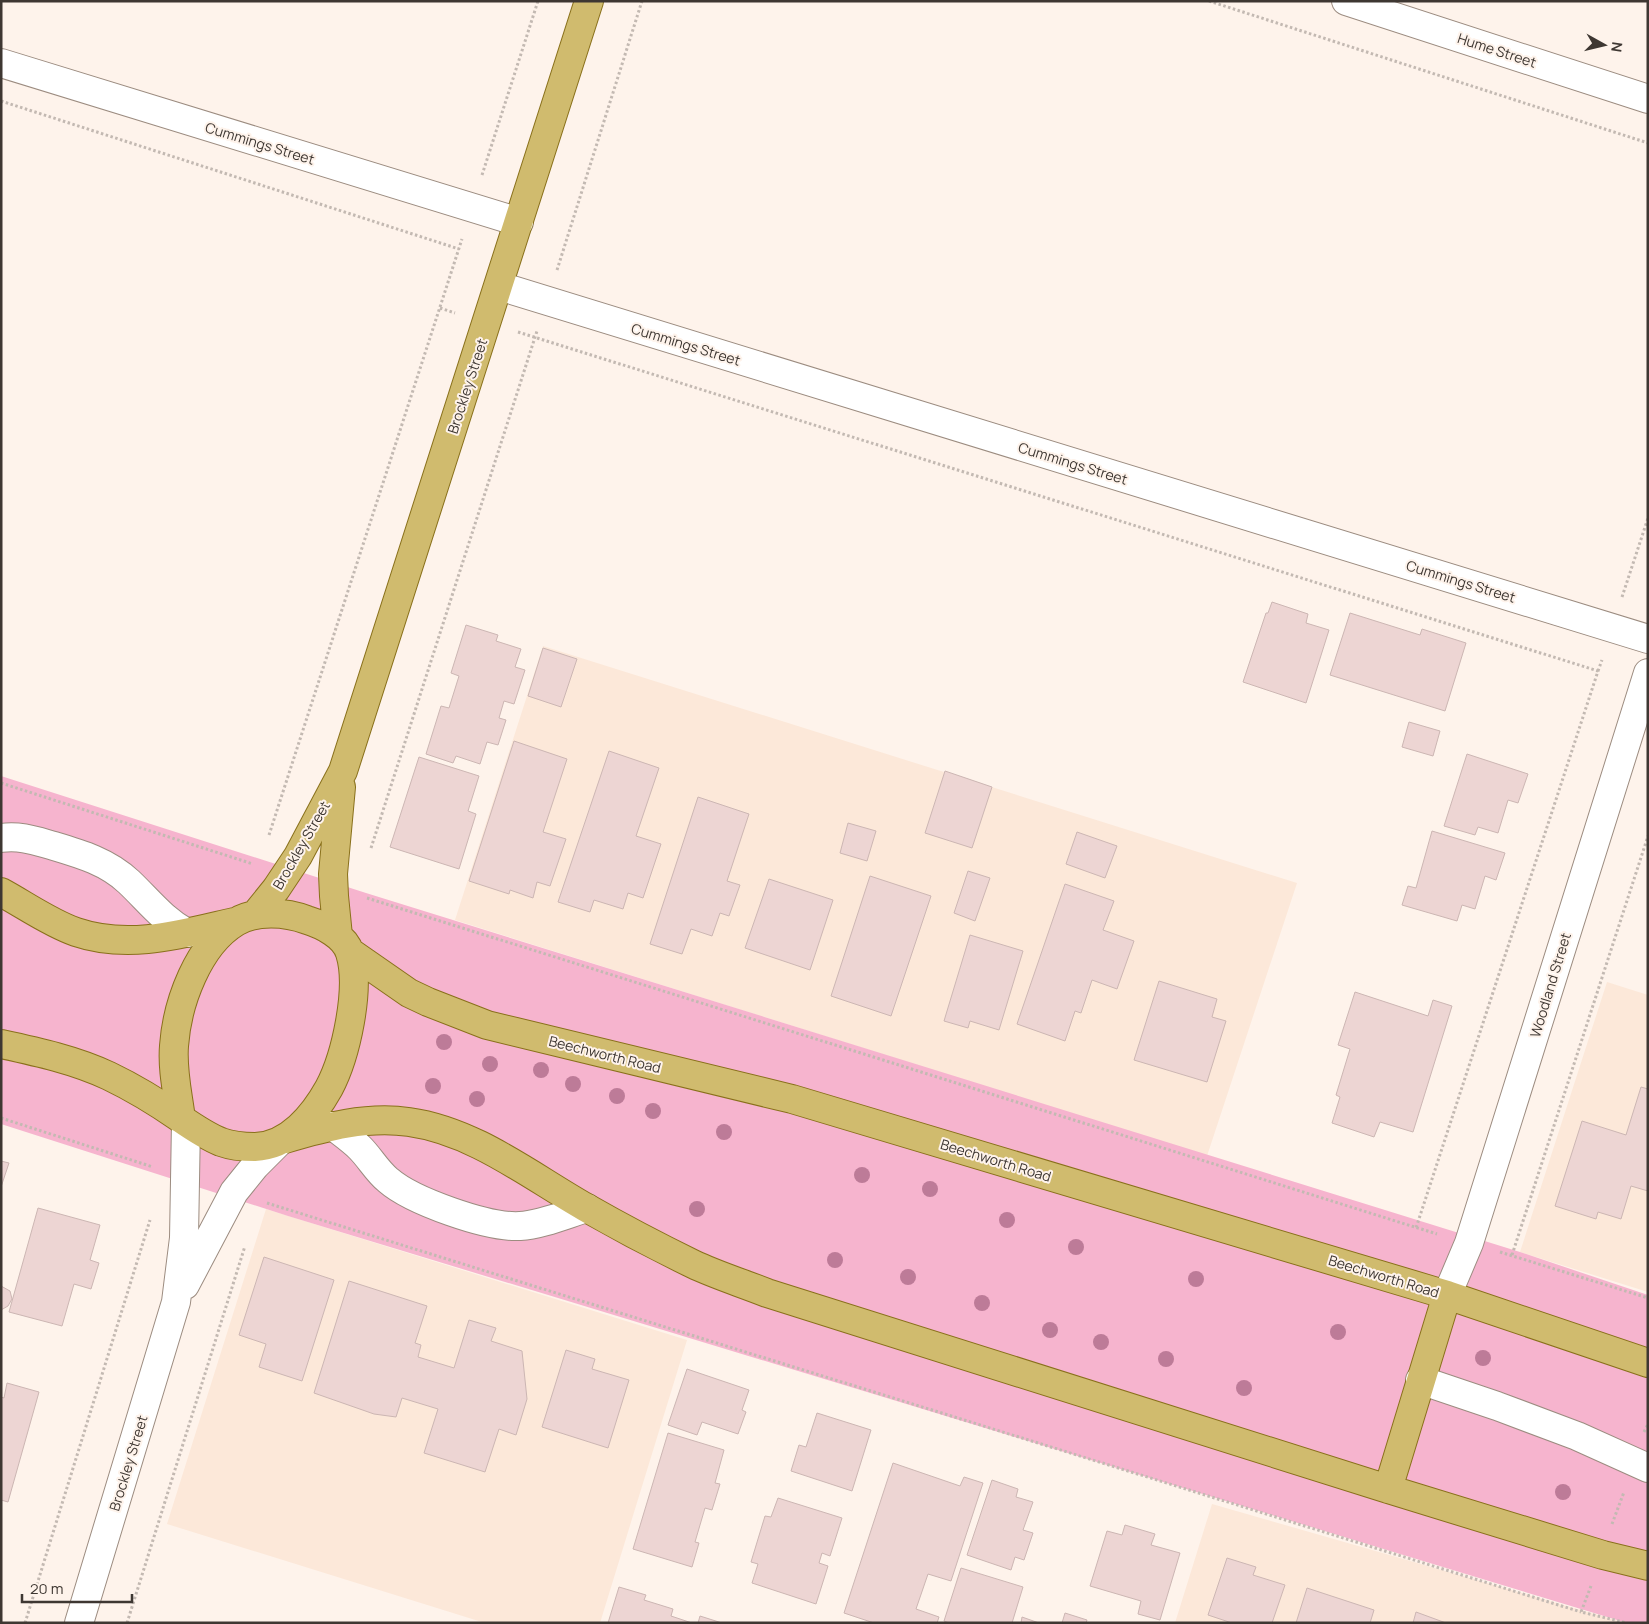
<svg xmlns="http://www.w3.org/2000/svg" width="1649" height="1624" font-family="Manrope,sans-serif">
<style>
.built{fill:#fce8d9}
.green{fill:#f6b4ce}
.building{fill:#edd5d3;stroke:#ccb6b3}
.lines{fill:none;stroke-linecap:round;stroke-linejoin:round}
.minor-casing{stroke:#9c8c80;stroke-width:30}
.major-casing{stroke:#89701b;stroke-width:30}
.path{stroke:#c3b9b2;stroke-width:3;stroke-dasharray:2.5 2.5;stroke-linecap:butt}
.minor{stroke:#fff;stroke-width:28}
.major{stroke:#d0bb6e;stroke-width:28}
.tree{fill:#bd7b98}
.labels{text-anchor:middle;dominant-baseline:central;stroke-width:4;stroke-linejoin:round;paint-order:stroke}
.street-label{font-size:14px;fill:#3e3732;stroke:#fef3eb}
</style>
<rect width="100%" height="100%" fill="#fef3eb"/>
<path class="built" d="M543,646L1297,883L1207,1156L455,920Z
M1607,982L1648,995V1292L1520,1252Z
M266,1209L687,1340L600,1623H485L167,1524Z
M1212,1504L1626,1623H1175Z"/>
<path class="green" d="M1,776L366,893L1520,1252L1648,1295L1647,1623H1627L288,1216L1,1124Z"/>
<path class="building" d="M1272,602L1308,614L1306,623L1329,630L1306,703L1243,682L1266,613H1268Z
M1350,613L1420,635L1422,629L1466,643L1445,711L1330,675Z
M466,625L498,635L496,641L521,649L515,667L525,670L514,704L504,701L499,718L506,720L498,745L487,742L480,764L456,756L453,763L426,754L441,706L449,708L459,676L451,673Z
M543,648L577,659L561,707L528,696Z
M1409,722L1440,731L1433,756L1402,747Z
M514,741L567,759L543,832L566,839L550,886L537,882L533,898L510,890L509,894L469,881Z
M609,751L659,768L636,836L661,844L643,898L628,893L623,909L594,900L590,912L558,902Z
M1467,754L1528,774L1518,803L1508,800L1498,833L1478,827L1475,835L1444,826Z
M419,757L479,776L468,811L476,814L459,869L390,847Z
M945,771L992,787L972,848L925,833Z
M698,797L749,814L727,881L740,885L729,916L720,913L712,936L691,929L682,954L650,944Z
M848,823L876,831L867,861L840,853Z
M1432,831L1505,853L1496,880L1485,876L1475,909L1462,905L1457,921L1402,905L1408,886L1416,888Z
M1077,832L1117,846L1105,878L1066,864Z
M968,871L990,878L975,921L954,913Z
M870,876L931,896L891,1016L831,996Z
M769,879L833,900L810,970L745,948Z
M1065,884L1114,901L1103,930L1134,941L1117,989L1092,980L1081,1013L1075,1011L1065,1041L1017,1024Z
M970,935L1023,951L999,1030L970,1021L968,1028L944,1021Z
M1159,981L1217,999L1212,1017L1226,1021L1207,1082L1134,1060Z
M1355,992L1428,1016L1433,1000L1452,1006L1413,1132L1380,1122L1374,1137L1332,1123L1340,1097L1336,1095L1350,1049L1338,1045Z
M1641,1087L1648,1089V1191L1631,1186L1621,1219L1598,1212L1596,1219L1555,1206L1582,1121L1626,1135Z
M1,1161L9,1163L1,1187Z
M38,1208L100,1225L90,1260L99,1263L91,1289L74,1284L62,1326L9,1312Z
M264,1257L334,1280L302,1381L259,1367L266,1344L239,1335Z
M349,1281L427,1306L415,1343L421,1345L418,1357L454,1368L469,1320L496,1328L491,1341L522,1351L527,1399L516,1435L499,1429L485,1472L424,1453L438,1409L402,1398L396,1417L374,1414L314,1393Z
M1,1286L10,1291L12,1299L8,1306L1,1310Z
M566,1350L595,1359L592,1369L629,1380L608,1448L542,1427Z
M687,1369L749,1390L742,1410L746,1412L738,1434L702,1422L697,1435L668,1425Z
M7,1383L39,1392L8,1502L1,1500V1397L4,1398Z
M817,1413L871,1430L852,1491L791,1471L799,1445L806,1447Z
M668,1433L724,1450L715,1483L720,1484L712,1510L705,1508L695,1542L699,1543L692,1567L633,1549Z
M893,1463L960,1486L964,1477L983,1483L951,1581L928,1574L916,1609L939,1617L937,1623H874L844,1613Z
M992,1480L1018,1489L1016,1497L1033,1502L1023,1530L1033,1533L1024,1560L1015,1557L1011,1570L967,1555Z
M778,1498L842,1518L830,1556L822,1553L819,1563L828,1566L816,1604L752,1583L758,1564L751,1562L765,1516L771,1517Z
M1125,1525L1155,1534L1151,1545L1180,1553L1160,1620L1138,1614L1141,1601L1090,1586L1107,1531L1122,1535Z
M1227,1558L1256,1567L1253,1575L1285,1585L1272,1623H1232L1208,1615Z
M961,1568L1023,1587L1012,1623H949L944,1621Z
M619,1587L646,1595L644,1600L673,1609L671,1616L692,1623H608Z
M1307,1588L1374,1610L1370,1623H1296Z
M1416,1612L1446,1623H1413Z
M1065,1613L1087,1620L1086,1623H1062Z
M700,1616L722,1623H698Z
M1022,1617L1039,1623H1021Z"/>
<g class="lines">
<defs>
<path id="minor" d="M1346,1L1648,99
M1,63L519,222
M499,286L1648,639
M1,838C20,835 36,841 54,846C81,854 108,862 129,882C148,900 163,920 187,933
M333,1126C342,1133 352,1140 360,1148C370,1158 377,1171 388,1180C412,1201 488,1228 520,1226C541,1225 567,1214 587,1208
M185,1285L234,1192L255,1166L279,1142
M1447,1295L1469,1243L1648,673
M1420,1380L1497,1406L1577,1436L1648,1468
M79,1623L176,1302L184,1238L186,1123"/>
<path id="major" d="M1,892C25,905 50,923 76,932C129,950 182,934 234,922
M255,915L276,889L298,856L343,771L589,1
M338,936L334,896L333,874L341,787
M350,952L409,993L428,1002L487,1025L792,1099L1447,1295L1648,1363
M1,1044C38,1052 75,1060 109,1076C134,1088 157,1102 180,1118C193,1127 206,1136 221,1142C232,1146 243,1147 255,1147C289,1146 314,1115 329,1088C346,1056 361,988 350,953C345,936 323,925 307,920C286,912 256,910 236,922C198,945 177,1003 174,1046C172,1070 178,1095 181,1119
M285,1139C325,1127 367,1116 409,1122C474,1131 529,1175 585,1207C620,1227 656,1246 693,1264C716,1275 742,1283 767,1293L1388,1489L1603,1555L1648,1566
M1388,1489L1447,1295"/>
</defs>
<use href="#minor" class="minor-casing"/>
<use href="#major" class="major-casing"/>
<path class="path" d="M1209,1L1648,143
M1,101L459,249
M482,175L538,1
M557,270L642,1
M440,308L455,313
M518,332L1598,671L1416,1228
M1622,597L1648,518
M1598,671L1602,660
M1,783L253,864
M269,835L462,239
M371,848L537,331
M367,898L1437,1234
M1,1118L153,1167
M267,1203L1581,1612
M1500,1252L1648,1298
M1512,1255L1648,836
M1644,1432L1648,1424
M1612,1524L1624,1492
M1591,1586L1581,1612L1627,1623
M25,1623L150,1220
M127,1623L245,1246"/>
<use href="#minor" class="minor"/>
<use href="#major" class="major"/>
</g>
<g class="tree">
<circle cx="444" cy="1042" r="8"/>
<circle cx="490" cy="1064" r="8"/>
<circle cx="541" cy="1070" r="8"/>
<circle cx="573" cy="1084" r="8"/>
<circle cx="433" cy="1086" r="8"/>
<circle cx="617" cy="1096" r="8"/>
<circle cx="477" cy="1099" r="8"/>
<circle cx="653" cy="1111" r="8"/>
<circle cx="724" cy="1132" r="8"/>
<circle cx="862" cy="1175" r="8"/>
<circle cx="930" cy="1189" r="8"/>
<circle cx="697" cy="1209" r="8"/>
<circle cx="1007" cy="1220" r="8"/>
<circle cx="1076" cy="1247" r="8"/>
<circle cx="835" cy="1260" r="8"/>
<circle cx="908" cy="1277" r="8"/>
<circle cx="1196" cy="1279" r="8"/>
<circle cx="982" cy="1303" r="8"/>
<circle cx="1050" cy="1330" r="8"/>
<circle cx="1338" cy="1332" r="8"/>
<circle cx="1101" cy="1342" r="8"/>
<circle cx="1483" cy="1358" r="8"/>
<circle cx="1166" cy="1359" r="8"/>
<circle cx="1244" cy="1388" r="8"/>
<circle cx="1563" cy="1492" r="8"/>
</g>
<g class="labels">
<g class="street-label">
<text transform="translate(1497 50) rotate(18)">Hume Street</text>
<text transform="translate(260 143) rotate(17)">Cummings Street</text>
<text transform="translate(686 344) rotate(17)">Cummings Street</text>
<text transform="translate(467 386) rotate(-72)">Brockley Street</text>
<text transform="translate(1073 463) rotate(17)">Cummings Street</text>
<text transform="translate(1461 581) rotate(17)">Cummings Street</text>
<text transform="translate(301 845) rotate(-60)">Brockley Street</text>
<text transform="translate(1550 985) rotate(-73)">Woodland Street</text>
<text transform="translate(605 1054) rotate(14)">Beechworth Road</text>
<text transform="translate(996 1160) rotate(17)">Beechworth Road</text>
<text transform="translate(1384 1276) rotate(17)">Beechworth Road</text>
<text transform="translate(128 1463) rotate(-73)">Brockley Street</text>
</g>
</g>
<rect width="1649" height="1624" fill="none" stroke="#3e3732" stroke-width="5"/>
<g transform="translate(1604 45) rotate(98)" stroke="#fef3eb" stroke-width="4" paint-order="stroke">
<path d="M0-4L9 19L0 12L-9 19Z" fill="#3e3732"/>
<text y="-8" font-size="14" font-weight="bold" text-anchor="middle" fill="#3e3732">N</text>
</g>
<path d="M22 1594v8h110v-8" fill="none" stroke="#3e3732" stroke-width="2.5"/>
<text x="30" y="1594" font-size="15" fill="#3e3732" stroke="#fef3eb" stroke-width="4" paint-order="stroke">20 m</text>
</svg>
